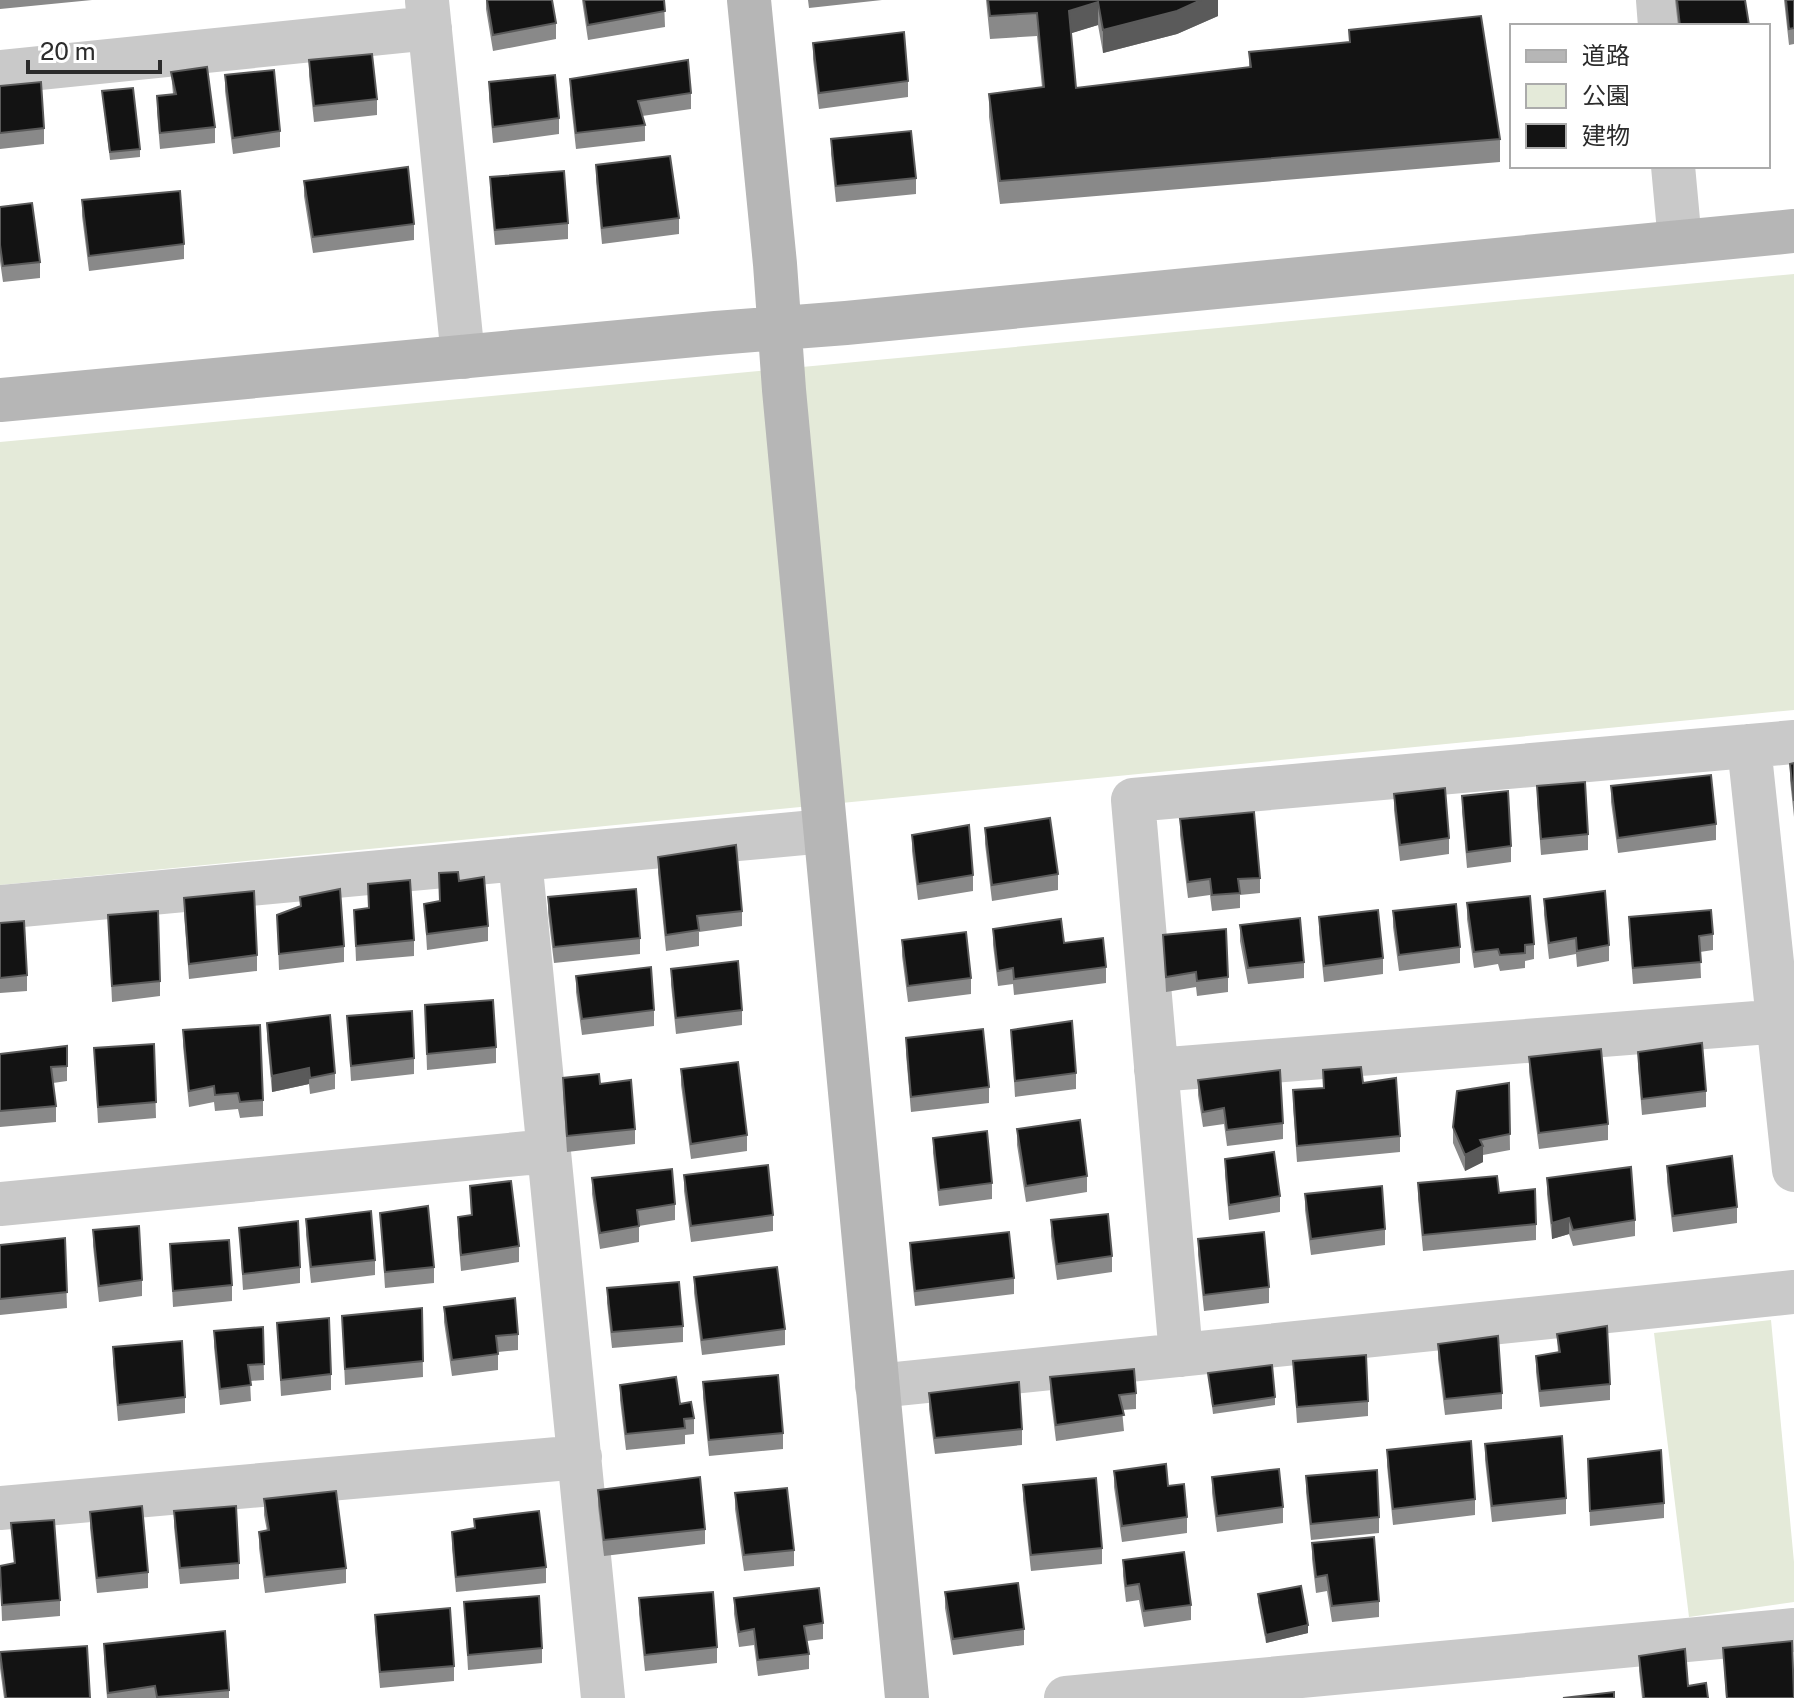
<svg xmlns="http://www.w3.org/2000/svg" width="1794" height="1698" font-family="'Public Sans','Noto Sans JP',sans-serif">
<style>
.green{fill:#e4ead9}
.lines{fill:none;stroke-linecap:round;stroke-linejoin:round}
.street{stroke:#c9c9c9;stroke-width:44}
.secondary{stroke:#b6b6b6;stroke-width:44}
.wall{fill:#898989}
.shaded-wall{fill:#5a5a5a}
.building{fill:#131313;stroke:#5a5a5a;stroke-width:2}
</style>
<rect width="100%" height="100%" fill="#fff"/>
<path class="green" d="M1794,274V710L0,885V442Z
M1771,1320L1794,1562V1602L1689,1617L1654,1333Z"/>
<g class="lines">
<path class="street" d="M1658,0L1660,26
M427,1L463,357
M0,72L430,28
M1673,166L1680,242
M1749,746L1794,1170
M520,859L603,1698
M0,907L825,831
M1156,1070L1794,1020
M0,1204L549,1151
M1181,1355L1133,800L1794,742
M877,1386L1794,1292
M0,1508L580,1457
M1066,1698L1794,1630"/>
<path class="secondary" d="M749,0L775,264L784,390L907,1698
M0,400L716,333L846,323L1794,231"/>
</g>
<path class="wall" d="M0,0H92L0,9Z
M486,0H552L556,23V39L493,51L486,9Z
M582,0H664L665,27L588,40Z
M808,0H882L809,8Z
M986,0H1218V16L1177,34L1103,53L1098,25L1071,33L1076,88L1249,68V52L1349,42V30L1500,139V162L1000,204L989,117V94L1042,87L1037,36L990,39Z
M1675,0H1745L1749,26H1678Z
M1784,0H1794V44L1789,45Z
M813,43L908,81V97L819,109L813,59Z
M309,60L377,99V115L314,122L309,76Z
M171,72L215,127V143L160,149L157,112V96L173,94Z
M225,75L280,131V147L233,154L225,91Z
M570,79L691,93V109L642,116L645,125V141L576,149L570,95Z
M489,82L559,118V134L493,143L489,98Z
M0,86L44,128V144L0,149Z
M102,91L140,149V157L110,160Z
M831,139L916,178V194L836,202L831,154Z
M596,165L679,218V234L602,244L596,181Z
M490,177L568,223V239L495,245L490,193Z
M304,181L414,224V240L313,253L304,196Z
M82,200L184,244V259L89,271L82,216Z
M0,207L40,262V278L3,282L0,261Z
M1794,763V817L1790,780V764Z
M1537,786L1588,834V850L1541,855L1537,802Z
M1611,786L1716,824V840L1618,853L1611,802Z
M1394,794L1449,838V854L1400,861L1394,810Z
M1462,796L1511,846V862L1467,868L1462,812Z
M1180,819L1260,878V893L1240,895V908L1212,911L1210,895L1188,898L1180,835Z
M985,828L1058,874V890L992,901L985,844Z
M912,835L973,875V891L918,900L912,851Z
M658,857L742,911V926L699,932V946L666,951L658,873Z
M439,873L459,881L488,926V941L427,950L424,904L439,901Z
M368,884L414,940V956L356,961L354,910L368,908Z
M300,897L344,946V962L279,970L277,915L300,906Z
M548,897L640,938V954L554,963L548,913Z
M184,898L257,955V971L189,979L184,914Z
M1544,899L1609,945V961L1577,967L1576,954L1549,959L1544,915Z
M1467,903L1534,944V959L1525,961V968L1500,971L1498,964L1474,968L1467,919Z
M1393,911L1460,947V963L1399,971L1393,927Z
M108,915L160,981V996L112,1002Z
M1319,917L1383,958V974L1324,982L1319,933Z
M1629,917L1713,934V950L1700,952L1701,978L1633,984L1629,933Z
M0,923L27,975V991L0,993Z
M1240,925L1304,962V978L1248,984L1240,941Z
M993,929L1064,943L1106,967V983L1014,995L1013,984L998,986L993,945Z
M1163,935L1228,977V992L1197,996L1196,987L1166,992Z
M902,940L971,978V994L908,1002L902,956Z
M671,969L742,1010V1025L676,1034L671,985Z
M576,976L654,1010V1026L582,1035L576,992Z
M425,1005L496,1047V1063L427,1070Z
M347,1016L414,1058V1074L351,1081Z
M267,1023L335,1073V1089L310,1094L309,1084L272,1092L267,1039Z
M183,1030L263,1100V1116L240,1118L238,1109L215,1111L214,1102L189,1107L183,1046Z
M1011,1030L1076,1073V1089L1015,1097Z
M906,1038L989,1087V1103L911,1112L906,1054Z
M154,1044L156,1118L98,1123L94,1048Z
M67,1046V1081L53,1083L56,1106V1122L0,1127V1054Z
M1638,1052L1706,1091V1107L1642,1115L1638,1067Z
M1529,1057L1608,1124V1140L1539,1149L1529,1072Z
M681,1069L747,1135V1151L691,1159L681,1085Z
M1323,1070L1363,1083L1400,1136V1152L1297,1162L1293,1106V1090L1323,1088Z
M563,1078L600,1084L635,1129V1144L567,1152L563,1094Z
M1198,1080L1283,1123V1139L1227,1146L1224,1124L1203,1127L1198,1095Z
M1509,1083L1510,1150L1483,1155V1162L1465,1171L1453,1143V1127Z
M1017,1129L1087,1176V1192L1026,1202L1017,1145Z
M933,1138L992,1183V1199L939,1206L933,1153Z
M1225,1159L1280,1196V1212L1229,1220L1225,1175Z
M1667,1166L1737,1207V1223L1673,1232L1667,1182Z
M684,1175L773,1215V1231L691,1242L684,1191Z
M592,1178L675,1204V1220L639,1226V1242L600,1249L592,1194Z
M1547,1178L1635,1220V1236L1573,1246L1569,1234L1552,1239L1547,1194Z
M1418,1183L1499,1193L1536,1224V1240L1423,1251L1418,1199Z
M470,1186L519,1246V1262L461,1271L458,1233V1217L471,1215Z
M1305,1194L1385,1229V1245L1311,1255L1305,1210Z
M380,1213L434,1267V1283L385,1288Z
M306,1219L375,1260V1275L311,1283L306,1235Z
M1051,1220L1112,1256V1272L1057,1280L1051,1236Z
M239,1228L300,1267V1283L243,1290Z
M93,1230L142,1280V1296L99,1302L93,1246Z
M65,1238L67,1308L0,1315V1245Z
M1198,1239L1269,1287V1303L1204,1311L1198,1255Z
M910,1243L1014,1278V1294L915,1306L910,1259Z
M170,1244L232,1285V1301L173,1307Z
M694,1277L785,1329V1345L702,1355L694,1293Z
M607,1288L683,1326V1342L612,1348L607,1303Z
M444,1307L518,1334V1350L498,1352V1370L452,1376L444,1322Z
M422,1308L423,1377L345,1385L342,1316Z
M277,1323L331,1374V1390L281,1396Z
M263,1327L264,1380L250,1381L251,1401L220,1405L214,1347V1331Z
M1557,1334L1610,1384V1400L1540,1407L1536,1372V1356L1558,1353Z
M1438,1344L1502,1393V1409L1445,1415L1438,1359Z
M113,1347L185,1397V1413L118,1421L113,1363Z
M1293,1361L1368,1401V1416L1297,1423Z
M1208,1373L1275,1397V1405L1213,1414Z
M1050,1377L1136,1393V1409L1122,1410L1124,1431L1056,1441L1050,1392Z
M703,1382L783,1433V1449L709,1456L703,1398Z
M620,1385L680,1404L694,1418V1434L685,1435V1444L626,1450L620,1400Z
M929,1393L1022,1429V1445L935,1454L929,1409Z
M1485,1444L1566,1498V1514L1492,1522L1485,1460Z
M1387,1450L1475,1499V1515L1393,1525L1387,1466Z
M1588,1459L1664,1503V1518L1590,1526Z
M1114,1471L1168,1486L1187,1517V1533L1122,1542L1114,1487Z
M1306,1476L1379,1517V1533L1311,1540L1306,1492Z
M1212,1477L1283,1507V1523L1217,1532L1212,1493Z
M1023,1485L1102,1548V1564L1031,1571L1023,1500Z
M598,1490L705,1529V1544L604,1556L598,1506Z
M735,1493L794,1550V1566L744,1571L735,1509Z
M264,1499L346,1568V1583L265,1593L259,1548V1532L267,1531L264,1515Z
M174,1511L239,1563V1579L180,1584L174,1527Z
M90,1512L148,1572V1588L97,1593L90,1528Z
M474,1519L546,1567V1583L456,1592L452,1548V1532L474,1528Z
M11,1523L60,1600V1616L2,1621L0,1566L14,1564Z
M1312,1543L1379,1601V1617L1332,1622L1327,1591L1316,1593L1312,1559Z
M1123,1560L1191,1605V1620L1144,1627L1139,1600L1126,1602L1123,1576Z
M945,1592L1024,1629V1645L953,1655L945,1608Z
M1258,1594L1308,1633L1266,1643L1258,1602Z
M639,1598L717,1647V1663L645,1671L639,1614Z
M734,1598L823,1623V1639L807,1641L809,1654V1669L758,1676L754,1645L739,1647L734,1614Z
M464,1602L542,1648V1663L468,1670Z
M375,1615L454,1666V1681L380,1688L375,1630Z
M104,1644L229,1690V1698H107L104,1660Z
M1723,1648L1794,1698H1726Z
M0,1652L90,1698H4L0,1668Z
M1639,1656L1688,1686L1708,1698H1642L1639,1671Z"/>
<path class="shaded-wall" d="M1201,0H1218V16L1177,34L1103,53V30Z
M1098,2V25L1069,34V11Z
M309,1068V1084L272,1092V1076Z
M1483,1146V1162L1465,1171V1155Z
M1569,1218V1234L1552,1239V1223Z
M1308,1625V1633L1266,1643V1635Z"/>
<path class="building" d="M487,0H552L556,23L493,35Z
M584,0H664L665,11L588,25Z
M988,0H1201L1177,11L1103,30L1098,2L1069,11L1076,88L1251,67L1249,52L1350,42L1349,30L1481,16L1500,139L1000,181L989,94L1044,87L1037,13L990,16Z
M1677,0H1745L1749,25L1680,26Z
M1786,0H1794V28L1789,29Z
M904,32L908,81L819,93L813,43Z
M372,54L377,99L314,106L309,60Z
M688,60L691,93L638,101L645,125L576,133L570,79Z
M207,67L215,127L160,133L157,96L176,94L171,72Z
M274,70L280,131L233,138L225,75Z
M555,75L559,118L493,127L489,82Z
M41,82L44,128L0,133V86Z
M133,88L140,149L110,152L102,91Z
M911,131L916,178L836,186L831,139Z
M670,156L679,218L602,228L596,165Z
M408,167L414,224L313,237L304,181Z
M564,171L568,223L495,230L490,177Z
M180,191L184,244L89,256L82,200Z
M32,203L40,262L3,266L0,245V207Z
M1794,763V801L1790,764Z
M1711,775L1716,824L1618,838L1611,786Z
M1585,782L1588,834L1541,839L1537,786Z
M1445,788L1449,838L1400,845L1394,794Z
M1508,791L1511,846L1467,852L1462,796Z
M1254,812L1260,878L1238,879L1240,893L1212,895L1210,879L1188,882L1180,819Z
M1050,818L1058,874L992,885L985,828Z
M969,825L973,875L918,884L912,835Z
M736,845L742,911L697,916L699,930L666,935L658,857Z
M458,872L459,881L484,877L488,926L427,934L424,904L440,901L439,873Z
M410,880L414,940L356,946L354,910L369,908L368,884Z
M340,889L344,946L279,954L277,915L301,906L300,897Z
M636,889L640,938L554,947L548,897Z
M254,891L257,955L189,964L184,898Z
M1605,891L1609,945L1577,951L1576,938L1549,943L1544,899Z
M1530,896L1534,944L1525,945V953L1500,955L1498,949L1474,952L1467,903Z
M1456,904L1460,947L1399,955L1393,911Z
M1378,910L1383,958L1324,966L1319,917Z
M1711,910L1713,934L1699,936L1701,962L1633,968L1629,917Z
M158,911L160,981L112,986L108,915Z
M1300,918L1304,962L1248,968L1240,925Z
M1061,919L1064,943L1103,938L1106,967L1014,979L1013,968L998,971L993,929Z
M24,921L27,975L0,978V923Z
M1226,929L1228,977L1197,981L1196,972L1166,977L1163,935Z
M966,932L971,978L908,986L902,940Z
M738,961L742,1010L676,1018L671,969Z
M651,967L654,1010L582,1019L576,976Z
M493,1000L496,1047L427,1054L425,1005Z
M412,1011L414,1058L351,1066L347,1016Z
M330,1015L335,1073L310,1078L309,1068L272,1076L267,1023Z
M1072,1021L1076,1073L1015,1081L1011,1030Z
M260,1025L263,1100L240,1102L238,1093L215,1095L214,1086L189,1091L183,1030Z
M983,1029L989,1087L911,1097L906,1038Z
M1702,1043L1706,1091L1642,1099L1638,1052Z
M154,1044L156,1102L98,1107L94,1048Z
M67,1046V1066L51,1067L56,1106L0,1111V1054Z
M1601,1049L1608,1124L1539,1133L1529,1057Z
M738,1062L747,1135L691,1144L681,1069Z
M1361,1067L1363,1083L1396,1078L1400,1136L1297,1146L1293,1090L1324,1088L1323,1070Z
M1280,1070L1283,1123L1227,1130L1224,1108L1203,1112L1198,1080Z
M599,1074L600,1084L631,1080L635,1129L567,1136L563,1078Z
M1509,1083L1510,1134L1480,1140L1483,1146L1465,1155L1453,1127L1457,1091Z
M1080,1120L1087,1176L1026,1186L1017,1129Z
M987,1131L992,1183L939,1190L933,1138Z
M1274,1152L1280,1196L1229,1205L1225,1159Z
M1732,1156L1737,1207L1673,1216L1667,1166Z
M768,1165L773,1215L691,1226L684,1175Z
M1631,1167L1635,1220L1573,1230L1569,1218L1552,1223L1547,1178Z
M672,1169L675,1204L637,1210L639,1226L600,1233L592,1178Z
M1497,1176L1499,1193L1535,1189L1536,1224L1423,1235L1418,1183Z
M511,1181L519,1246L461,1255L458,1217L472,1215L470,1186Z
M1382,1186L1385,1229L1311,1239L1305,1194Z
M428,1206L434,1267L385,1272L380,1213Z
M371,1211L375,1260L311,1267L306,1219Z
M1108,1214L1112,1256L1057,1264L1051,1220Z
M298,1221L300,1267L243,1274L239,1228Z
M139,1226L142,1280L99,1286L93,1230Z
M1009,1232L1014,1278L915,1291L910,1243Z
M1264,1232L1269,1287L1204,1295L1198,1239Z
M65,1238L67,1292L0,1299V1245Z
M229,1240L232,1285L173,1291L170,1244Z
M777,1267L785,1329L702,1340L694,1277Z
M679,1282L683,1326L612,1332L607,1288Z
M515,1298L518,1334L496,1336L498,1354L452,1360L444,1307Z
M422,1308L423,1361L345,1369L342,1316Z
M329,1318L331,1374L281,1380L277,1323Z
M1607,1326L1610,1384L1540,1391L1536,1356L1560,1352L1557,1334Z
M263,1327L264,1364L248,1365L251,1385L220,1389L214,1331Z
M1498,1336L1502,1393L1445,1399L1438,1344Z
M182,1341L185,1397L118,1405L113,1347Z
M1366,1355L1368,1401L1297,1407L1293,1361Z
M1272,1365L1275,1397L1213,1406L1208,1373Z
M1134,1369L1136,1393L1119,1395L1124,1415L1056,1425L1050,1377Z
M778,1375L783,1433L709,1440L703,1382Z
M676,1377L680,1404L691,1402L694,1418L684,1419L685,1428L626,1434L620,1385Z
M1019,1382L1022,1429L935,1438L929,1393Z
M1562,1436L1566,1498L1492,1506L1485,1444Z
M1471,1441L1475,1499L1393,1509L1387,1450Z
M1661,1450L1664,1503L1590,1511L1588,1459Z
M1166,1464L1168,1486L1184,1484L1187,1517L1122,1526L1114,1471Z
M1279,1469L1283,1507L1217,1516L1212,1477Z
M1377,1470L1379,1517L1311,1524L1306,1476Z
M700,1477L705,1529L604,1540L598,1490Z
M1096,1478L1102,1548L1031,1555L1023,1485Z
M787,1488L794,1550L744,1555L735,1493Z
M336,1491L346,1568L265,1577L259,1532L269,1530L264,1499Z
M142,1506L148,1572L97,1578L90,1512Z
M236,1506L239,1563L180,1568L174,1511Z
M539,1511L546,1567L456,1577L452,1532L475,1528L474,1519Z
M54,1520L60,1600L2,1605L0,1566L15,1563L11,1523Z
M1374,1537L1379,1601L1332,1606L1327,1575L1316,1577L1312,1543Z
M1184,1552L1191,1605L1144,1611L1139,1584L1126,1586L1123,1560Z
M1018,1583L1024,1629L953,1639L945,1592Z
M1301,1586L1308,1625L1266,1635L1258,1594Z
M819,1588L823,1623L804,1626L809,1654L758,1660L754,1629L739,1632L734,1598Z
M713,1592L717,1647L645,1655L639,1598Z
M539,1596L542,1648L468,1655L464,1602Z
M450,1608L454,1666L380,1672L375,1615Z
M225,1631L229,1690L157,1697L155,1686L108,1693L104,1644Z
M1792,1641L1794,1698H1727L1723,1648Z
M87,1646L90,1698H6L0,1652Z
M1685,1649L1688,1686L1706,1683L1708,1698H1644L1639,1656Z
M1614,1692V1698H1563Z"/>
<rect x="1510" y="24" width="260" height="144" fill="#ffffff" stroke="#ababab" stroke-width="2"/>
<rect x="1526" y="50" width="40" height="12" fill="#b6b6b6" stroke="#ababab" stroke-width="2"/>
<text x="1582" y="64" font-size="24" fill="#2c2c2c">道路</text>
<rect x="1526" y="84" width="40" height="24" fill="#e4ead9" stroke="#ababab" stroke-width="2"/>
<text x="1582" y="104" font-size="24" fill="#2c2c2c">公園</text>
<rect x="1526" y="124" width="40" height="24" fill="#131313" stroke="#ababab" stroke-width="2"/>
<text x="1582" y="144" font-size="24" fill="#2c2c2c">建物</text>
<path d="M28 60v12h132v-12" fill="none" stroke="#2c2c2c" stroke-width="4"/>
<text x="40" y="60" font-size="24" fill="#2c2c2c" stroke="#ffffff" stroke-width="6" paint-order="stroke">20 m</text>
</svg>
